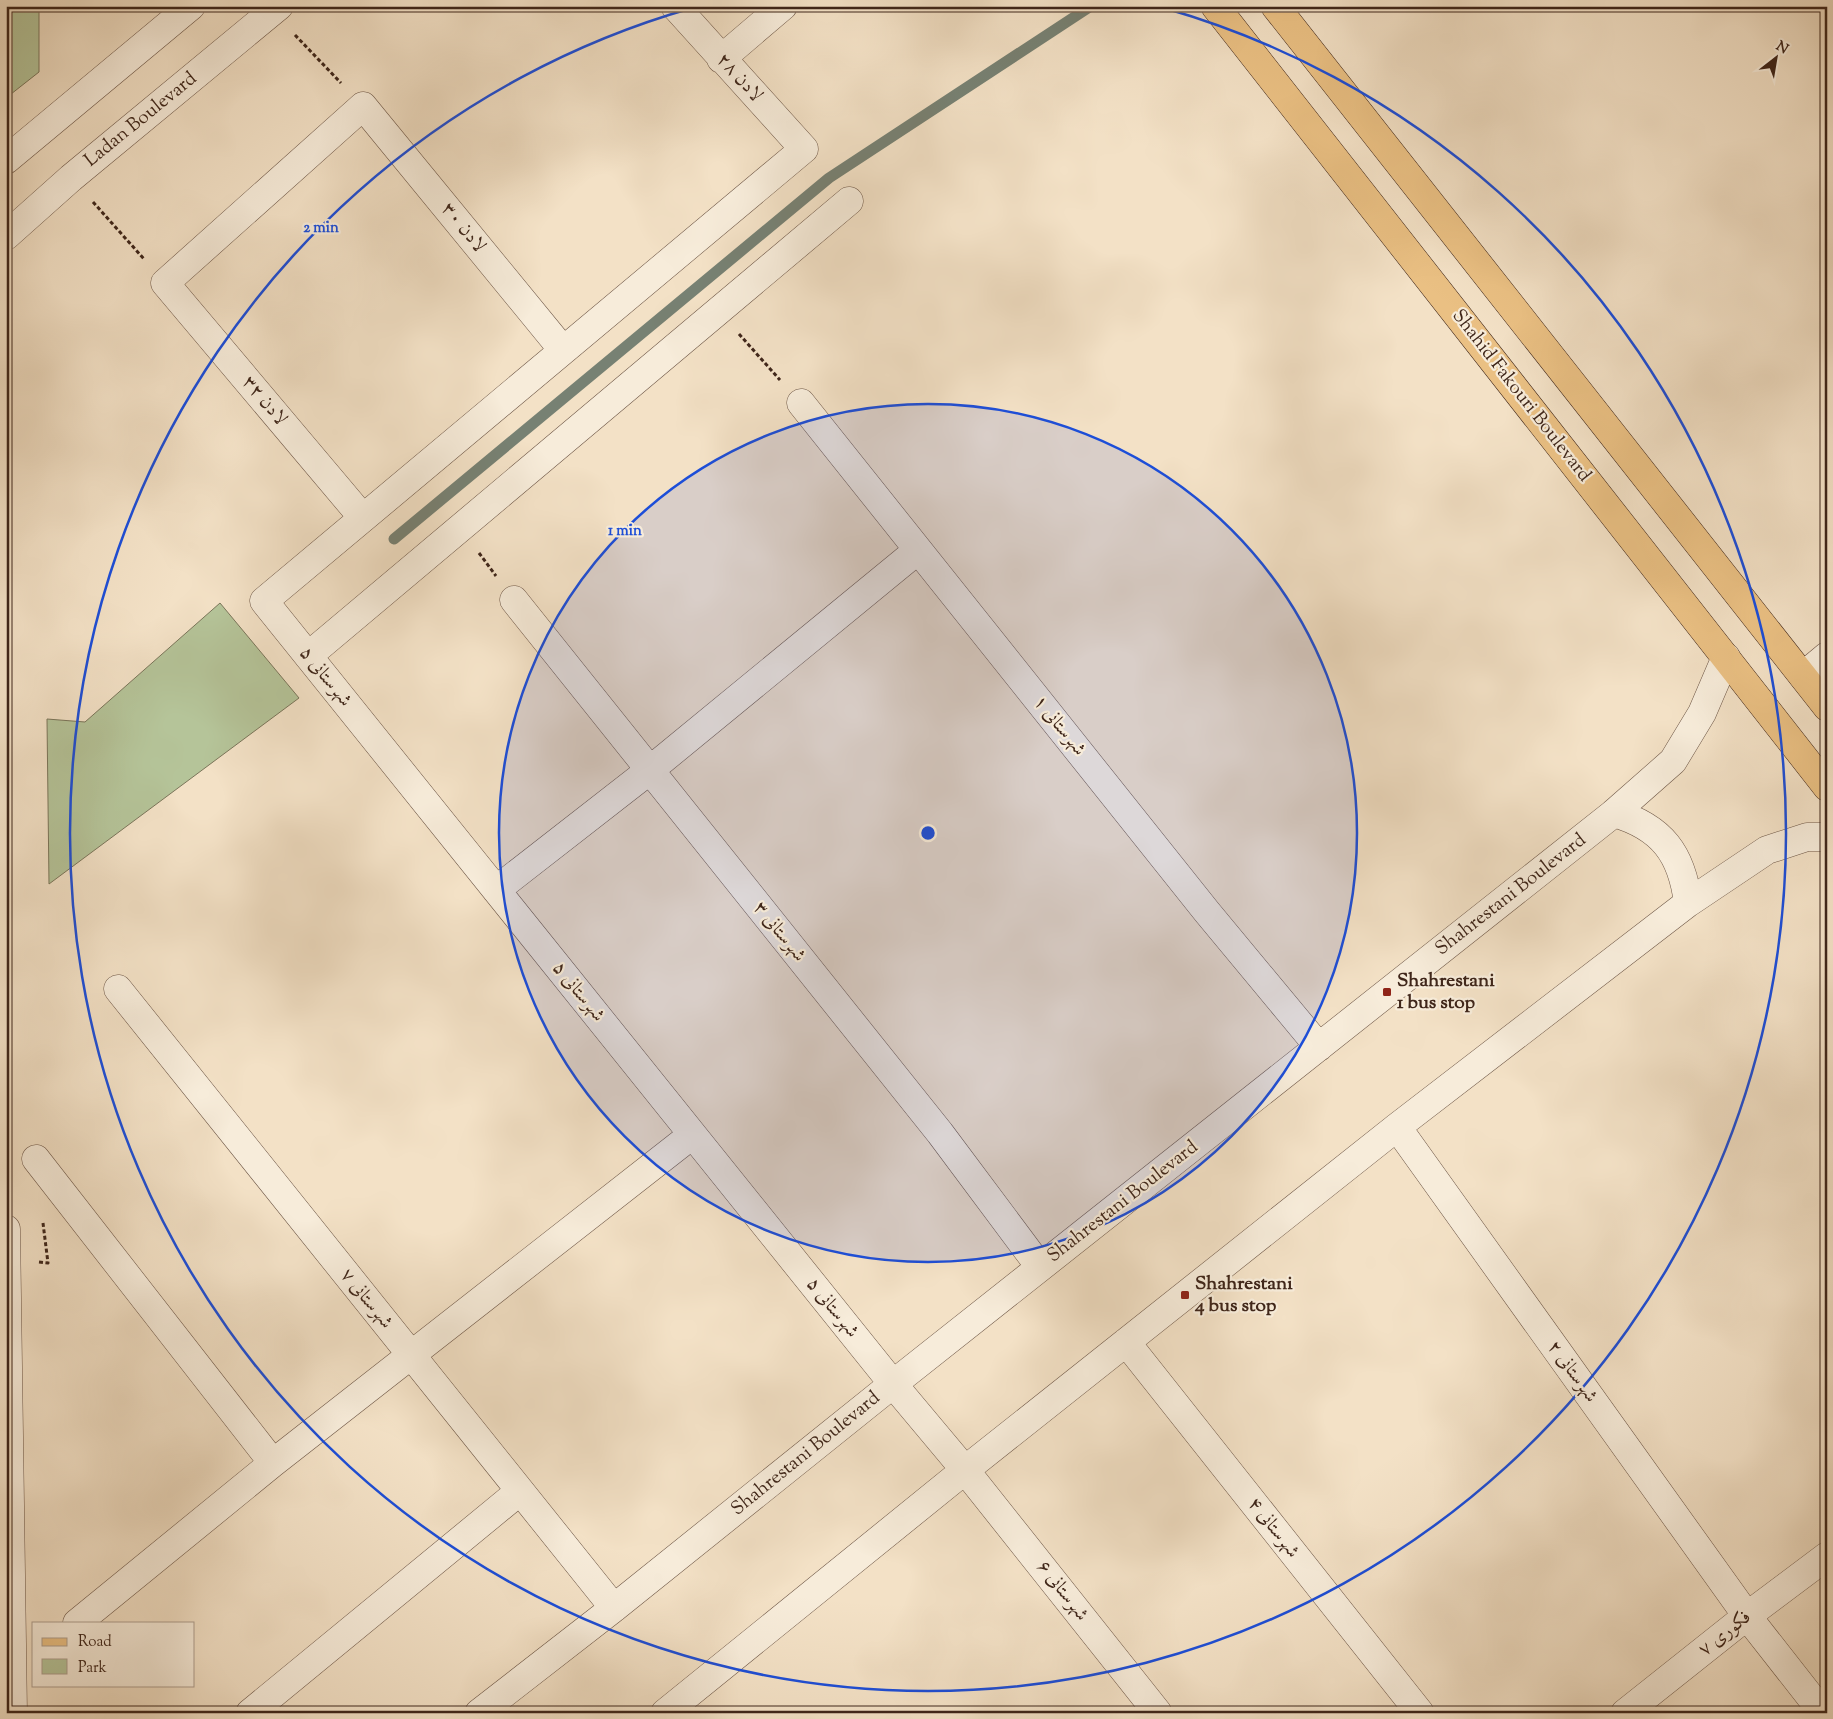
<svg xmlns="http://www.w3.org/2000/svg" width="1833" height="1719" font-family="'Sorts Mill Goudy',Amiri,serif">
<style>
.green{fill:#b5c499;stroke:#7a755a}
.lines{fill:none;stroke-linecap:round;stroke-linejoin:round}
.stream{stroke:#778173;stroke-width:11}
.minor-casing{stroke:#6c5545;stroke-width:29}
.major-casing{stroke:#3f261a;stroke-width:29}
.path{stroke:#3f261a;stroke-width:3;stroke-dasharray:4 2.5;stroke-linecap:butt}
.minor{stroke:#f7ecda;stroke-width:28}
.major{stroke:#eac083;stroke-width:28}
.ring{fill:none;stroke:#1d4ed8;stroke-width:2.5}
.poi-dot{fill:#8f2418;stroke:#f7ecda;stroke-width:2}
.labels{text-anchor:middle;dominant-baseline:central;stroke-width:4.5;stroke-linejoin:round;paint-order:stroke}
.street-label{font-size:19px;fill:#3f261a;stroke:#f7ecda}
.poi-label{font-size:19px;font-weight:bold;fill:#3f261a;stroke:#f7ecda;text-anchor:start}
.centre{fill:#1d4ed8;stroke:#f7ecda;stroke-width:2.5}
.ring-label{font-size:15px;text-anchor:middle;font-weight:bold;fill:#1d4ed8;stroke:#f7ecda;stroke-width:4.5;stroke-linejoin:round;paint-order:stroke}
</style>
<rect width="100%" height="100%" fill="#f3e1c6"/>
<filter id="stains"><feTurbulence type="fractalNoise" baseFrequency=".004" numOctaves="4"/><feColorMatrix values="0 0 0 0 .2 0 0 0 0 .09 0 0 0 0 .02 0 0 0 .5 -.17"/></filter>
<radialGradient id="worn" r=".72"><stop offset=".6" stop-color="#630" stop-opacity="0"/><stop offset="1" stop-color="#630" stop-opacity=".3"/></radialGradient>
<path class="green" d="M6,6H39V72L6,98Z
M220,603L299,698L49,884L47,719L85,722Z"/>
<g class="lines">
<path class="stream" d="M394,539L829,178L1091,6"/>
<defs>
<path id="minor" d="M675,6L804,149L264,601L893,1384L965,1470L1158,1713
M721,59L783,6
M6,160L191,6
M6,236L71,178L279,6
M801,403L1207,912L1319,1047
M363,518L165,283L363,106L563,350
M514,600L940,1133L1040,1267
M308,656L849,201
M1803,676L1827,656
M1614,813C1662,827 1682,854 1688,903
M496,890L650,770L918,550
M118,989L614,1608
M1397,1127L1747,1616L1823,1713
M36,1159L273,1463
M6,1229L13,1713
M1126,1342L1420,1713
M77,1623L273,1463L692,1135
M250,1713L520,1491
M479,1713L614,1608L893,1384L1614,813L1673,761L1702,713L1726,657
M665,1713L965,1470L1397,1127L1688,903L1767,850L1807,837H1827
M1625,1713L1747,1616L1827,1556"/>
<path id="major" d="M1215,6L1827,787
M1275,6L1827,707"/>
</defs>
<use href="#minor" class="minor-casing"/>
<use href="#major" class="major-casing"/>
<path class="path" d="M295,35L341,83
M93,202L144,259
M739,334L780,380
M479,553L496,576
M39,1262L48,1263L43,1223"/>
<use href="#minor" class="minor"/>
<use href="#major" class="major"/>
</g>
<circle cx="928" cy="833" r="429" fill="#1d4ed8" fill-opacity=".12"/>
<g class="ring">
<circle cx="928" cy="833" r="429"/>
<path d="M1164 8A858 858 0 1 1 692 8"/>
</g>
<g class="poi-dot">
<rect x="1382" y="987" width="10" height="10" rx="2.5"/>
<rect x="1180" y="1290" width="10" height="10" rx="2.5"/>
</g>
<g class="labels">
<g class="street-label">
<text transform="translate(739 78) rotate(48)">لادن ۲۸</text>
<text transform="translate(141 120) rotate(-39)">Ladan Boulevard</text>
<text transform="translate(463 228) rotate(51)">لادن ۳۰</text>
<text transform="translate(1521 396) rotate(52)">Shahid Fakouri Boulevard</text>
<text transform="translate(264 401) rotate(50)">لادن ۳۲</text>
<text transform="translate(325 677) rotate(51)">شهرستانی ۵</text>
<text transform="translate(1059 726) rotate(51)">شهرستانی ۱</text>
<text transform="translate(1511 895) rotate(-38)">Shahrestani Boulevard</text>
<text transform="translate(779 932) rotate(51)">شهرستانی ۳</text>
<text transform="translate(578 992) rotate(51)">شهرستانی ۵</text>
<text transform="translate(1123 1202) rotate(-38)">Shahrestani Boulevard</text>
<text transform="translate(366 1299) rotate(51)">شهرستانی ۷</text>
<text transform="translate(832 1308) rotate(51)">شهرستانی ۵</text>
<text transform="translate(1572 1372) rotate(54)">شهرستانی ۲</text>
<text transform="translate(806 1454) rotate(-39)">Shahrestani Boulevard</text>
<text transform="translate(1273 1528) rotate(52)">شهرستانی ۴</text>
<text transform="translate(1062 1591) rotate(52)">شهرستانی ۶</text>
<text transform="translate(1725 1634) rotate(-38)">فکوری ۷</text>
</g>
<g class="poi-label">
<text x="1397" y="981">Shahrestani<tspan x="1397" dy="22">1 bus stop</tspan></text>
<text x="1195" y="1284">Shahrestani<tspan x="1195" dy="22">4 bus stop</tspan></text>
</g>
</g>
<circle cx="928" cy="833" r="8" class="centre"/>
<g class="ring-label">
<text x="321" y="232">2 min</text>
<text x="625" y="535">1 min</text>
</g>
<rect width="1833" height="1719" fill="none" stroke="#f3e1c6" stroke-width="25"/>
<rect x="8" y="8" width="1818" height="1704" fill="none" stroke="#3f261a" stroke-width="2.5"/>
<rect x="12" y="12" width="1808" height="1694" fill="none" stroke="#3f261a"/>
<rect x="32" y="1622" width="162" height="65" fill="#f7ecda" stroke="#ad9d8d"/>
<rect x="42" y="1638" width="25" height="8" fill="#eac083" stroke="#ad9d8d"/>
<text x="78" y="1646" font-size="15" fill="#3f261a">Road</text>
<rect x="42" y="1659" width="25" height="15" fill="#b5c499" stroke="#ad9d8d"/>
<text x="78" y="1672" font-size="15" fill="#3f261a">Park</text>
<g transform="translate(1776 58) rotate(31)" stroke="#f7ecda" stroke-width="4" paint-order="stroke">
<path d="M0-4L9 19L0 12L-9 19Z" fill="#3f261a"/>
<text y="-8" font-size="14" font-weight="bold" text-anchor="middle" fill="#3f261a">N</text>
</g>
<rect width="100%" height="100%" filter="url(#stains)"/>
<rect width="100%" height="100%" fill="url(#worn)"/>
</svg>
